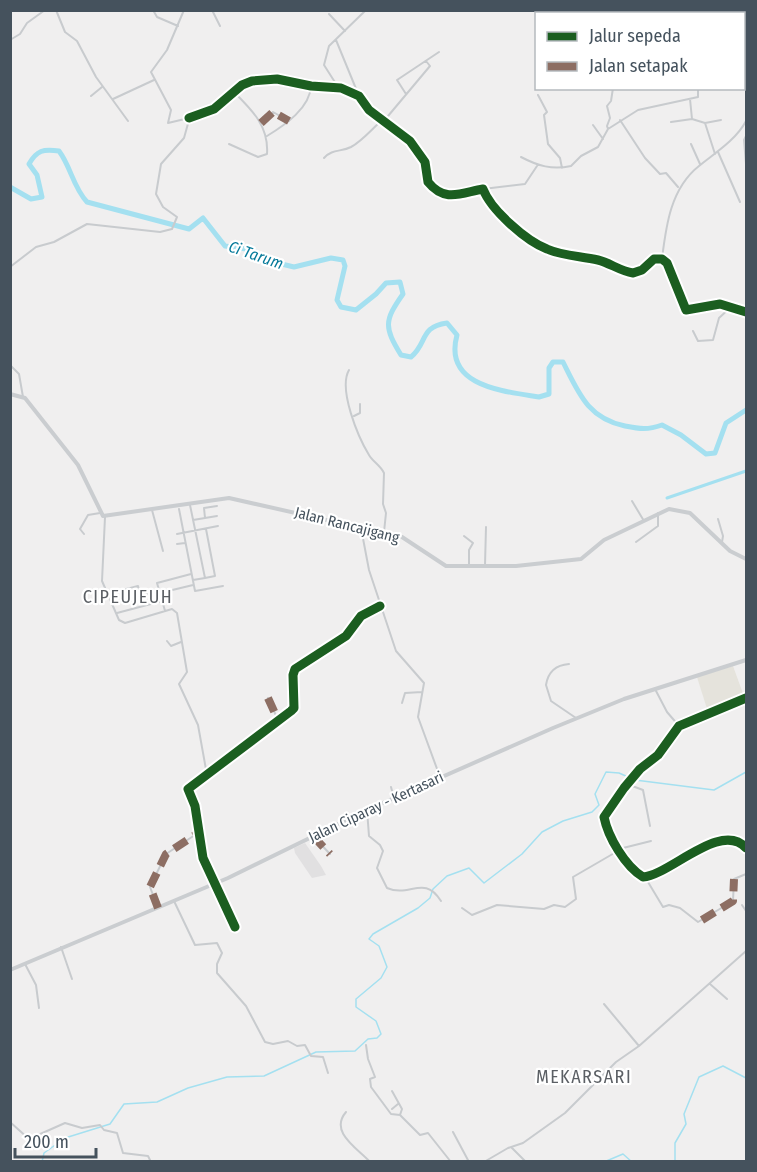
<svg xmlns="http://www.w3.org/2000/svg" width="757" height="1172" font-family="'Fira Sans Condensed',sans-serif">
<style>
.commercial{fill:#e5e3dc}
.education{fill:#e1e0e1}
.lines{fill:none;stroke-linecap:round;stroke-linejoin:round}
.stream{stroke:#a4e0f0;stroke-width:1.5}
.canal{stroke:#a4e0f0;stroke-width:3}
.river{stroke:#a4e0f0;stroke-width:5}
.minor{stroke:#c8cbce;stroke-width:2}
.secondary{stroke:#cacdd0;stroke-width:4}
.quiet{stroke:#8d6e63;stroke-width:8;stroke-dasharray:15 8;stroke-linecap:butt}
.cycleway-casing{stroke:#fff;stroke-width:13}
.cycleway{stroke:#1b5e20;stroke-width:9}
.labels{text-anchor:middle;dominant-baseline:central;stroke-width:4.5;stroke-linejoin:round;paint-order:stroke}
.street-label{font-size:15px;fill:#45525d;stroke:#fff}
.water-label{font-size:16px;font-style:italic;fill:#067a9a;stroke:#fff}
.quarter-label{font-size:18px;letter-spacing:1.5px;fill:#5b5f64;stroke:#fff}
</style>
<rect width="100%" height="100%" fill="#f0efef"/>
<path class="commercial" d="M733,666L745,699L708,712L697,677Z"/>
<path class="education" d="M305,843L321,866L326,875L312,878L295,853L294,848Z"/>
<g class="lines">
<path class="stream" d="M746,1022V1036
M42,1162L44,1153L65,1138L110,1124L124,1104L157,1102L188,1088L227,1077L264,1076L316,1052L355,1051L368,1039L377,1038L381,1034L376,1021L356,1007V999L381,978L387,967L379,946L369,939L373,934L418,908L430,898L433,889L447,876L469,868L484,883L522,854L542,832L563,821L592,812L599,805L595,794L606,772L619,773L635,780L714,790L746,772
M604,1162L623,1154L632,1162
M675,1162V1143L686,1124L684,1114L699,1077L723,1066L746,1078"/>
<path class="canal" d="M667,498L746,471"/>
<path class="river" d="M10,187L31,199L42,197L37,175L29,164C37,150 43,149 59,151C71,167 73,187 87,202L189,229L203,218L225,246L253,250L269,261L294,267L331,258L343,260L345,266L337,300L341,307L356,310L376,294L386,283L400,282L403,294C384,321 384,327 401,355L411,357C428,343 419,327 447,323L457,335C443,386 502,391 539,397L549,394V368L553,362H563C579,394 588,418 625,426C640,429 648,430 662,425L681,435L706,454L715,453L726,423L746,410"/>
<path class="minor" d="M56,10L65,32L77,41L96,77L128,121
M153,10L157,17L178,26
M212,10L220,26
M329,14L345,31
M586,14L588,10
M10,40L20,34L27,23L45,10
M336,40L359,96
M744,58L746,57
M338,87L324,65L329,46L366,10
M406,94L397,80L439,52
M538,95L547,112L544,115L548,144L560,158L562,168
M91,96L102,87
M113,99L154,80
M690,99L692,119
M189,118L214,109L242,85L252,81L277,79L311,86L341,88L359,96L369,110L410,141L425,162L428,182C445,203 461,193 483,189C491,210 526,241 547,249C563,256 581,256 598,260C610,263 620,271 633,273L642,270L654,259H662L667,263L686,310L720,304L746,312
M620,120L645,158L660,174L666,173L678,187
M383,122L430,66L426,61
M671,122L692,119L705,123L715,154
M261,123L273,112L289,121
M705,123L721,120
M593,125L603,139
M608,129L607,126L610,118L607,106L611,101L613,88
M267,136C285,125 310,108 311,86
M746,136L744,140L746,164
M229,144L258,157L267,154C269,126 252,110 234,92
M691,144L700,164
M718,152L740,202
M521,157C538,166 552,170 571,166L581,156L598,147L608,129L638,110L698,97V88
M324,158C332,149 341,152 351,147C362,141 371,130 381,121
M483,189L525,184L537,166
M662,259C666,225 671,188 699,166C715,153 736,140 746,121
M10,267L36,247L54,242L87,224L160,232L172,229L177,217L163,207L156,194L161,164L184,138L189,120V118L168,123L171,110L151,72L167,50L184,10
M693,331L698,341L713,340L719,318L732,306
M10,365L19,374L23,397
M349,370C338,389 358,437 369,455C373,462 380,465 384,473L383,504L386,513L384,532
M354,416L360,413V404
M632,501L644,521
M190,505L205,578L193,580
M179,509L195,591L223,586
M152,510L163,551
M105,517L102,581L119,620L125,623L172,609L177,613L187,672L179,684L198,725L207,775
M205,518L204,508L217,506
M718,519L723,536L722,542
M193,520L217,516
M361,528L369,570L396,651L424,683L418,717L440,777
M84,534L80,529L88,515L100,513
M177,534L218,526
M464,536L473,543L469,550V566
M636,542L658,526V513
M177,544L185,543
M485,565L486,527
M205,578L215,576L206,529
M159,590L157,583L191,574
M107,594L138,586L140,596
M112,603L160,591
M165,611L160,593L193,585
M117,613L162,601
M167,641L171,646L181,642
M569,664C556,665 548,672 546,685L551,701L576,718
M655,689L667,712L679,726
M268,698L278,720
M746,698L679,726L658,755L640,769L624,788L604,817C608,837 625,866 643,877C670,875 721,820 746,848
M402,703L405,693L422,692
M627,784L643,790L650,826
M391,787L394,798
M367,810L369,836L380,845L383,851L377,868L387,888C410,898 424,874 441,901
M313,836L330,854
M645,877L663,907L669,905L680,908L698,922L733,901L734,879L746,874
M174,901L195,945L217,943L222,953L217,964V973L246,1006L265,1042L273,1044L288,1041L297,1046L305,1045L311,1056L323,1057L328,1073
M742,905L746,911
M158,908L150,887L166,854L198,833
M462,908L472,915L497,905L544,909L554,905L565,907L576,899L573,877L623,848L651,841
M235,927L203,858L195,806L188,789L291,711L294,708L293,675L295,669L346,636L361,616L380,606
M61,947L72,979
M25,964L36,985L39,1008
M710,984L727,999
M604,1004L639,1046
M366,1045L368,1059L375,1077L370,1079L371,1087L391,1114L400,1115
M392,1091L402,1109L400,1115L420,1135L428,1133L451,1162
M392,1109L398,1104
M346,1112C329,1132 357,1148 370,1162
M10,1122L29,1139L65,1123L82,1128L100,1125L104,1130L117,1133L123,1153L148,1156L151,1162
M453,1132L469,1162
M511,1147L526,1162
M484,1162L508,1148L523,1143L565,1113L616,1062L639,1046L746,951"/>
<path class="secondary" d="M10,394L25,398L78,465L103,516L229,498L402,537L446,566H516L581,559L604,540L669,509L690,513L730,551L746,559
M10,970L228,878L367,810L553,728L624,699L746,660"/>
<path class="quiet" d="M261,123L273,112L289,121
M268,698L278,720
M313,836L330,854
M158,908L150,887L166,854L198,833
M702,920L733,901L734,879"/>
<defs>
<path id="cycleway" d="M189,118L214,109L242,85L252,81L277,79L311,86L341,88L359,96L369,110L410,141L425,162L428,182C445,203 461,193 483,189C491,210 526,241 547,249C563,256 581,256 598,260C610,263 620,271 633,273L642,270L654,259H662L667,263L686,310L720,304L746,312
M746,698L679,726L658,755L640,769L624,788L604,817C608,837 625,866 643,877C670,875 721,820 746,848
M235,927L203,858L195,806L188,789L291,711L294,708L293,675L295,669L346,636L361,616L380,606"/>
</defs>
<use href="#cycleway" class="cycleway-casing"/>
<use href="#cycleway" class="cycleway"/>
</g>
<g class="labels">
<g class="street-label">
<text transform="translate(347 525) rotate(14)">Jalan Rancajigang</text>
<text transform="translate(376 807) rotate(-25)">Jalan Ciparay - Kertasari</text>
</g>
<g class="water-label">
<text transform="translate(256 255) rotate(19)">Ci Tarum</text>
</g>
<g class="quarter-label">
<text x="128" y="597">CIPEUJEUH</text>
<text x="584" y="1077">MEKARSARI</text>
</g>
</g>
<rect width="757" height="1172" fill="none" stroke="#45525d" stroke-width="24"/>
<rect x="535" y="12" width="210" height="78" fill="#ffffff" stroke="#b5babe" stroke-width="1.5"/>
<rect x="547" y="32" width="30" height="9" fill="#1b5e20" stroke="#b5babe" stroke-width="1.5"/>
<text x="589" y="42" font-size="18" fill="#45525d">Jalur sepeda</text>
<rect x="547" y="62" width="30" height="9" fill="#8d6e63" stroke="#b5babe" stroke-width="1.5"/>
<text x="589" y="72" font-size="18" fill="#45525d">Jalan setapak</text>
<path d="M15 1148v9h81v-9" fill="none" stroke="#45525d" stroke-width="3"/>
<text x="24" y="1148" font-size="18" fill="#45525d" stroke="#ffffff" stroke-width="4.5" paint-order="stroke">200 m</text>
</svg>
